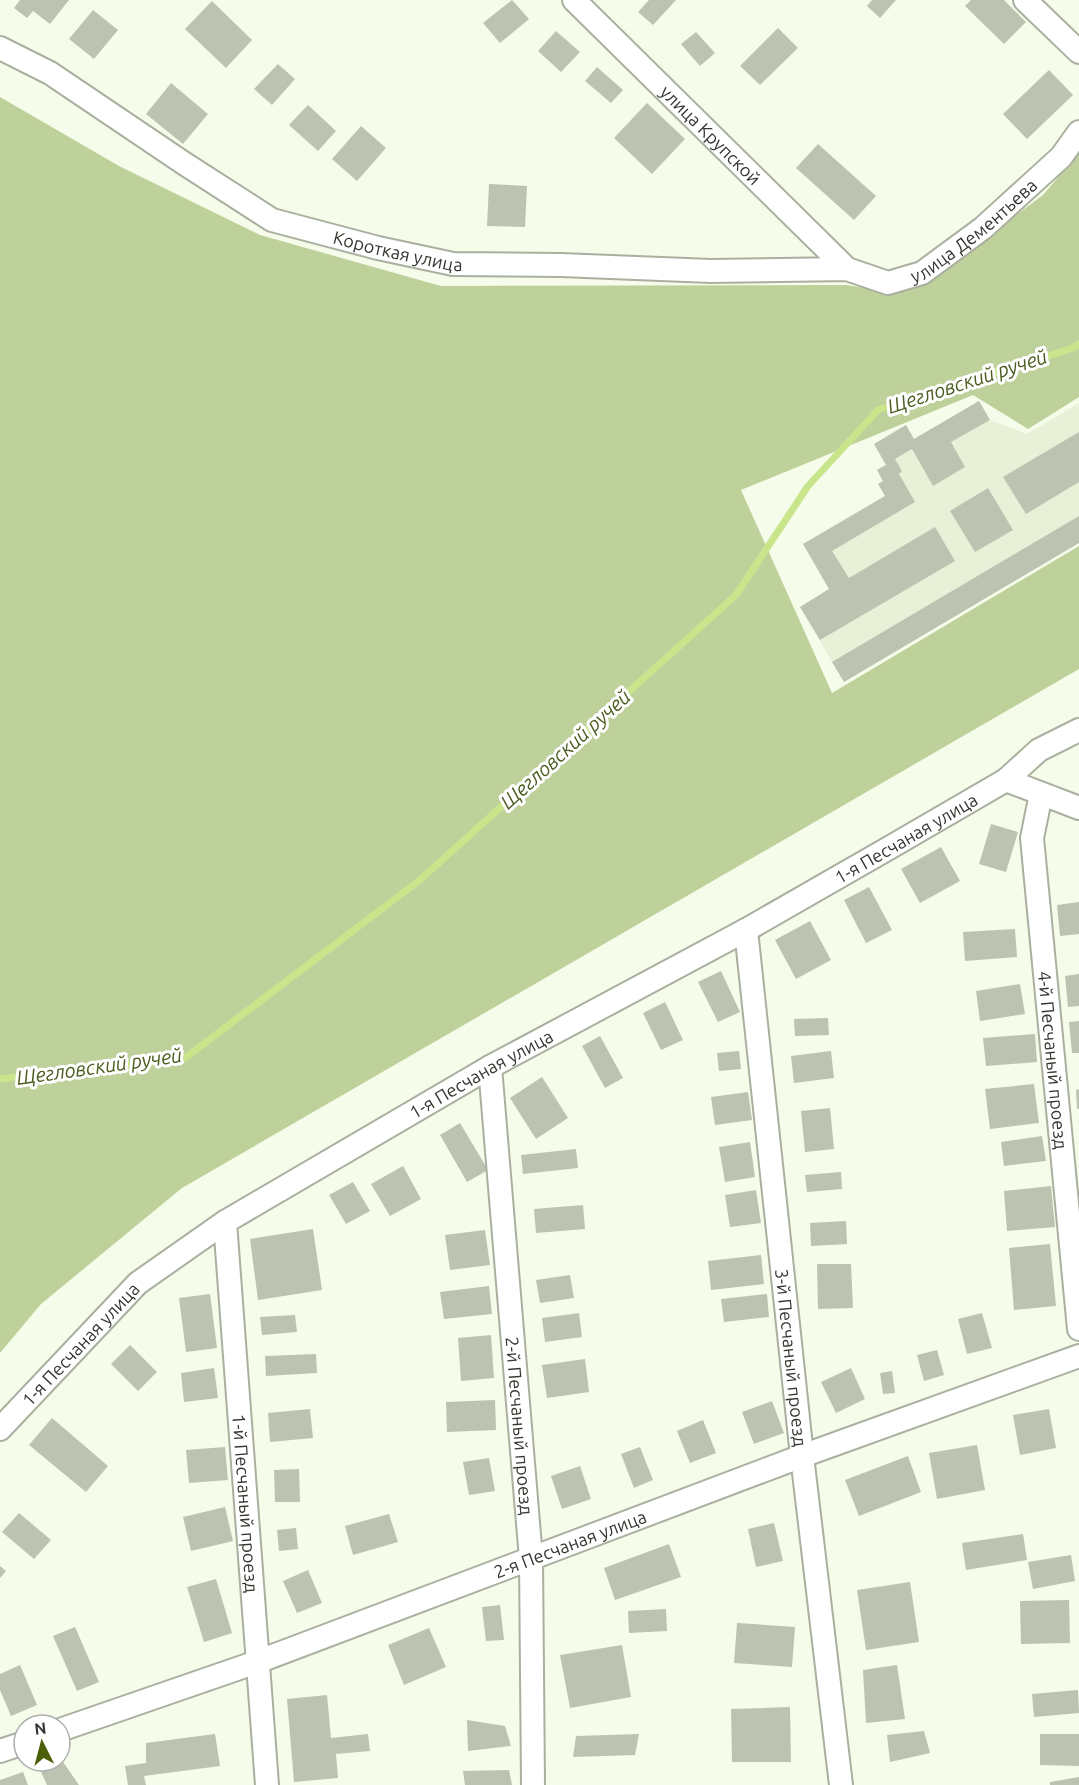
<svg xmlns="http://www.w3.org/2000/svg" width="1079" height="1785" font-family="Ubuntu,sans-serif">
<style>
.built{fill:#e8f1d7}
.green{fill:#bfd19b}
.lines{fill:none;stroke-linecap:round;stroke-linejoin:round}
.stream{stroke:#c9e58c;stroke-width:7}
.building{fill:#bcc3b1}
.street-casing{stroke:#aab09f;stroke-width:26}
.street{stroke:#fff;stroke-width:22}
.labels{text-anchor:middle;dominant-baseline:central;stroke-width:6;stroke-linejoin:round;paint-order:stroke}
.street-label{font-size:18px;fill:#343730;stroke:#fff}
.water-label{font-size:20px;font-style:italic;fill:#4c5d1f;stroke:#fff}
</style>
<rect width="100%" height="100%" fill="#f5fce9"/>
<path class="built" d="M979,401L990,420L1027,434L1079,403V543L844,682L800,607L829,589L803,544L885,496L878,484L883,481L877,470L886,464L874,444L906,425L914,439Z"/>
<path class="green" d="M0,97L119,166L260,235L441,286L846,285L879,290L948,265L1043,195L1079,153V397L1028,429L973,395L741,490L832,693L1079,546V669L182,1188L41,1304L0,1353Z"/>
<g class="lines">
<path class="stream" d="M0,1079L185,1058L420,880L736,595L808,486L878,410L1073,348L1079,344"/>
</g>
<path class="building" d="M20,0H69L50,24L33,11L27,18L14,8Z
M512,0L529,19L500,43L483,23Z
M649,0H676L653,25L638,12Z
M872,0H896L880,18L867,6Z
M971,0H1004L1026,22L1004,44L965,6Z
M212,1L252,40L226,68L185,29Z
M93,10L118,30L94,59L69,39Z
M778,28L798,48L760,85L740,66Z
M556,31L580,52L561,72L538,51Z
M696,32L715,53L700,66L681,44Z
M278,64L295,79L272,105L254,89Z
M597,67L623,90L611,103L585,81Z
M1049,70L1073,95L1027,139L1003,114Z
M171,83L208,114L183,144L146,114Z
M647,103L685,139L652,174L614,138Z
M308,105L336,131L318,151L289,125Z
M361,126L386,148L357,181L332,159Z
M818,144L876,196L854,220L796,168Z
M489,184L527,186L525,227L487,226Z
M979,401L990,420L951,442L965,467L933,486L912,449L895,459L902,471L899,474L915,502L832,551L849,578L935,527L955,561L820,640L800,607L829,589L803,544L885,496L878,484L883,481L877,470L886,465L874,444L906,425L914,439Z
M1079,432V482L1026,514L1003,477Z
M988,488L1013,530L975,552L950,511Z
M1079,516V543L844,682L832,662Z
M991,824L1018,832L1006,872L979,864Z
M941,847L960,881L920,903L901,869Z
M869,887L892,930L866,943L844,900Z
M1079,902V934L1060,936L1057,905Z
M810,921L831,960L796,979L775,940Z
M1015,929L1017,957L965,961L963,932Z
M721,971L740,1012L718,1022L698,982Z
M1079,974V1006L1068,1007L1065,976Z
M1020,984L1025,1014L980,1021L976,991Z
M665,1002L683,1040L661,1050L643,1013Z
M828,1018L829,1035L795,1036L794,1019Z
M1079,1021V1053H1072L1069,1022Z
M1035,1034L1037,1062L986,1066L983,1038Z
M600,1036L623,1078L605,1088L582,1046Z
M739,1051L741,1069L719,1071L717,1053Z
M831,1051L834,1078L794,1083L791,1056Z
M542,1077L568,1118L536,1139L510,1098Z
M1034,1084L1039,1123L990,1129L985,1089Z
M1079,1089V1109H1077L1076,1090Z
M748,1092L752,1120L715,1125L711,1097Z
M830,1108L834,1149L805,1152L801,1111Z
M460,1123L488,1170L467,1182L440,1135Z
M1042,1136L1046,1161L1004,1166L1001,1142Z
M750,1142L755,1177L725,1182L719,1147Z
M576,1149L578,1168L523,1174L521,1155Z
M403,1166L421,1199L390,1216L371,1184Z
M841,1172L842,1189L807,1192L805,1175Z
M353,1182L370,1211L346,1224L329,1195Z
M1051,1186L1055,1227L1007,1231L1004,1191Z
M756,1190L761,1223L730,1227L725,1195Z
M583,1205L585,1229L536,1233L534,1209Z
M846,1221L847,1244L811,1246L810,1223Z
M313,1229L322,1290L258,1300L250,1239Z
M485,1230L490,1265L450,1270L445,1235Z
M1050,1244L1056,1306L1014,1310L1009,1248Z
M761,1255L764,1284L711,1290L708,1261Z
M817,1264H851L853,1308L818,1309Z
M570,1275L574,1298L540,1303L536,1280Z
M489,1286L492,1314L444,1319L440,1292Z
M210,1294L217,1348L186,1352L179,1298Z
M767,1294L769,1317L724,1322L721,1299Z
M579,1313L582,1337L545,1342L542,1318Z
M982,1313L992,1348L967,1354L958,1319Z
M295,1315L297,1332L262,1335L260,1317Z
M491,1335L494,1378L461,1381L458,1338Z
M130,1345L157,1372L138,1391L111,1364Z
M937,1350L944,1375L924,1381L917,1355Z
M316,1354L317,1373L266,1376L265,1356Z
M585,1359L589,1392L547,1398L542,1365Z
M214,1368L218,1398L184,1402L181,1373Z
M851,1368L865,1399L836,1413L821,1382Z
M892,1371L895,1393L883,1394L880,1373Z
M495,1400L496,1430L447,1432L446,1402Z
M772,1401L784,1433L754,1444L742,1412Z
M310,1409L313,1438L270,1442L268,1413Z
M1049,1409L1056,1448L1020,1455L1013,1415Z
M52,1418L108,1466L86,1492L29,1445Z
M703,1420L716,1453L690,1463L677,1431Z
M977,1445L985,1490L937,1499L929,1453Z
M225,1447L228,1480L189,1483L186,1450Z
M640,1447L653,1480L634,1488L621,1454Z
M908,1456L921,1492L859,1516L845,1480Z
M489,1458L495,1491L469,1495L463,1462Z
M580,1466L591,1499L562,1509L551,1476Z
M299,1469L300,1502H275L274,1470Z
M225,1507L233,1541L191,1551L183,1517Z
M19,1513L51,1540L34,1559L2,1532Z
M389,1514L398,1542L353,1555L345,1526Z
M774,1523L783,1561L756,1567L748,1529Z
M296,1528L298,1549L279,1551L277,1530Z
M1023,1534L1027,1560L966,1570L962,1543Z
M669,1544L681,1577L615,1600L604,1568Z
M1071,1555L1075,1581L1033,1589L1028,1562Z
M0,1566L6,1571L0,1578Z
M308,1570L322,1603L297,1613L283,1581Z
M216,1579L232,1633L204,1642L187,1587Z
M910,1582L919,1642L866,1650L857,1590Z
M1069,1600L1070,1643L1021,1644L1020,1601Z
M500,1605L504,1640L486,1641L482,1607Z
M666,1609L667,1631L629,1633L628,1611Z
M737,1623L795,1627L792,1667L734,1663Z
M75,1627L99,1682L77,1691L53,1636Z
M429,1628L446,1667L404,1685L388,1645Z
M622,1645L631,1697L570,1708L560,1655Z
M20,1665L37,1705L11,1716L0,1690V1674Z
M897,1665L905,1719L866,1723L863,1670Z
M1078,1690L1079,1713L1034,1717L1032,1694Z
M327,1695L331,1738L368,1734L370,1751L336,1754L338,1778L294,1782L287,1699Z
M790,1707L791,1762H732L731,1709Z
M467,1720L505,1726L511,1746L468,1751Z
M924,1731L930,1753L890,1762L887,1735Z
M215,1734L220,1766L144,1776L146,1785H128L125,1766L146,1763V1743Z
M639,1734L635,1755L573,1757L576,1736Z
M1040,1734H1079V1766L1040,1765Z
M61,1759L79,1785H47L41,1772Z
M509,1770L512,1785H465L463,1771Z
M23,1772L28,1785H0V1780Z
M1079,1777V1785H1050V1782Z"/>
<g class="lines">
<defs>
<g id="street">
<path id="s1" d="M574,0L847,269"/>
<path d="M1025,0L1079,52"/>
<path id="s2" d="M0,48L50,73L185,164L272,220L378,248L453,264L561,265L711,271L847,269L888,283L922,273L983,228L1061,157L1079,132"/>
<path d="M1006,780L1079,808"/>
<path id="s3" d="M1041,794L1032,838L1079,1329"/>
<path id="s4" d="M746,930L802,1456L841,1785"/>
<path id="s5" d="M490,1067L531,1559L533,1785"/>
<path id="s6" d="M225,1222L267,1785"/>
<path id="s7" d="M0,1429L138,1283L225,1222L490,1067L746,930L889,848L1006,780L1039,750L1079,730"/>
<path id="s8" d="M60,1730L257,1662L802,1456L1079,1356"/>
<path d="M0,1751L24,1743"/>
</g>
</defs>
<use href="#street" class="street-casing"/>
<use href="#street" class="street"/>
</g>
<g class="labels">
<g class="street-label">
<text stroke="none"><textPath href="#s1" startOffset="192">улица Крупской</textPath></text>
<text stroke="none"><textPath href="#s2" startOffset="1048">улица Дементьева</textPath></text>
<text stroke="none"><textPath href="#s2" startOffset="452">Короткая улица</textPath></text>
<text stroke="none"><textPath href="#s7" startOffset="1089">1-я Песчаная улица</textPath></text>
<text stroke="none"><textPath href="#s3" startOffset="268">4-й Песчаный проезд</textPath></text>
<text stroke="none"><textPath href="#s7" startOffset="603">1-я Песчаная улица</textPath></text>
<text stroke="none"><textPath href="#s7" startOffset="117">1-я Песчаная улица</textPath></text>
<text stroke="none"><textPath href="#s4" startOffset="430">3-й Песчаный проезд</textPath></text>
<text stroke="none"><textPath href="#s5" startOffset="360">2-й Песчаный проезд</textPath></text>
<text stroke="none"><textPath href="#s6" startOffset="282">1-й Песчаный проезд</textPath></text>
<text stroke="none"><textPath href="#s8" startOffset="543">2-я Песчаная улица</textPath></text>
</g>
<g class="water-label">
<text transform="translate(967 381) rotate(-18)">Щегловский ручей</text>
<text transform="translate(565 749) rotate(-42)">Щегловский ручей</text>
<text transform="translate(99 1066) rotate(-8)">Щегловский ручей</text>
</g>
</g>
<g transform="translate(42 1743) rotate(354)"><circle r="28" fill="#ffffff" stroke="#aeafac" stroke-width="1.5"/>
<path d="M0-4.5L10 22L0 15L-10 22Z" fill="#4c6009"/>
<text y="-9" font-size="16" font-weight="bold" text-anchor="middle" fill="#343730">N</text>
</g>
</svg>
